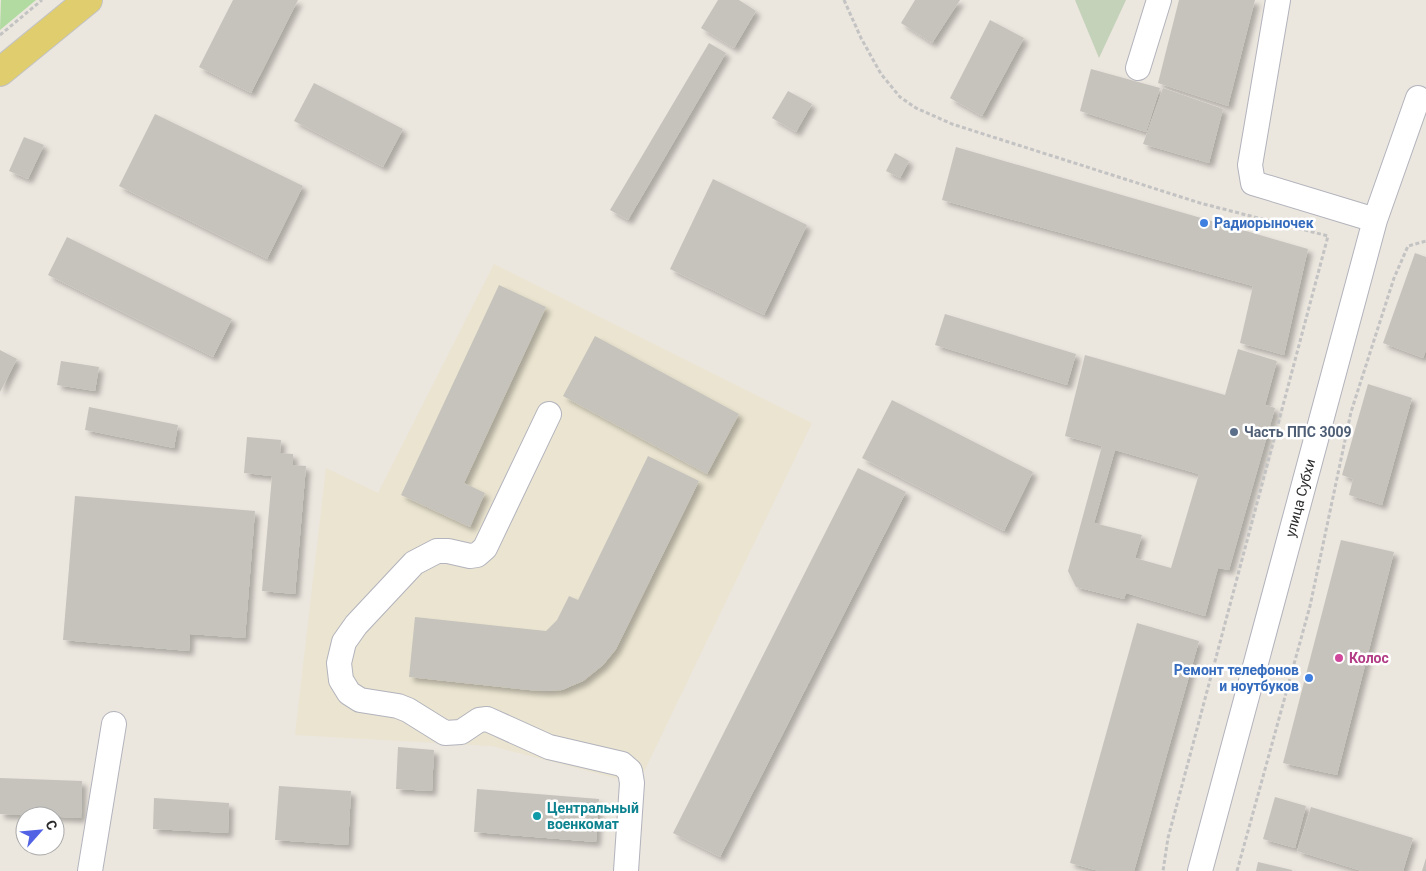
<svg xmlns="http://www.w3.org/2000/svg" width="1426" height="871" font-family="Roboto,sans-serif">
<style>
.education{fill:#eae4d0}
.green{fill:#b1dba1}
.cemetery{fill:#c3d2b8}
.building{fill:#c6c3bd;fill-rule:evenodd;filter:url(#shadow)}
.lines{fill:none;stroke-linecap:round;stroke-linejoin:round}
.minor-casing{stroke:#b2b3bc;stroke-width:26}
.major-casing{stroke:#c3c3c3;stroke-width:30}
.path{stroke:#c3c3c3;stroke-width:3;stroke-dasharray:4 2.5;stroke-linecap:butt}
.minor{stroke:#fff;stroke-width:24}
.major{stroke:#e0ce6e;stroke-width:28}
.shop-dot{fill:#3f7fe0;stroke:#fff;stroke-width:2}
.service-dot{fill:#5c6f8a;stroke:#fff;stroke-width:2}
.hotel-dot{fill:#d1479c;stroke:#fff;stroke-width:2}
.culture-dot{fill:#0f9aa8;stroke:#fff;stroke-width:2}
.labels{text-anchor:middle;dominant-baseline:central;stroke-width:5;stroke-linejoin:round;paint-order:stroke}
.shop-label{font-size:14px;font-weight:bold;fill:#366cbe;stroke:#fff;text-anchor:start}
.service-label{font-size:14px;font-weight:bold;fill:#4e5e75;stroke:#fff;text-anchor:start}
.street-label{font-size:14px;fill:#2a2a2a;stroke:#fff}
.hotel-label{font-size:14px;font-weight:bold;fill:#b23c85;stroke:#fff;text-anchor:start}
.culture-label{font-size:14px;font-weight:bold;fill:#0d838f;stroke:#fff;text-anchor:start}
</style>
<defs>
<filter id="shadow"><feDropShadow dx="4.5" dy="4.5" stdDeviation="2.5" flood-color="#0004"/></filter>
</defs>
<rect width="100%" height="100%" fill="#ebe6de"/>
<path class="education" d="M494,264L812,423L638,784L492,746L295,735L326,468L378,493Z"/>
<path class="green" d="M1,0H36L0,30Z"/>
<path class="cemetery" d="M1075,0H1126L1099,58Z"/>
<path class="building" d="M233,0H298L251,93L199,67Z
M718,0H739L756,11L734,48L701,28Z
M915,0H960L932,43L901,23Z
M1179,0H1255L1228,106L1158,83Z
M990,20L1024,38L982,116L950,98Z
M709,43L726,53L628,220L610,210Z
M1091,69L1160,88L1146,132L1080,111Z
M314,83L403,129L383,167L294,121Z
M1163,88L1223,109L1209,163L1143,144Z
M788,91L812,104L796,132L772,118Z
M155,114L303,186L267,259L119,186Z
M24,137L44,145L28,179L9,171Z
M956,147L1308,249L1284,355L1240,343L1253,286L942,200Z
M895,153L909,161L900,178L886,171Z
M713,179L807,225L764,315L670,269Z
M67,237L232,319L213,357L48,275Z
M1415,253L1426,257V350L1423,358L1383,343Z
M499,285L546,307L464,483L485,493L470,527L401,495Z
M945,314L1076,354L1067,385L935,345Z
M595,336L739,414L707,474L563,396Z
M1238,349L1277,361L1265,405L1275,408L1229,570L1218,568L1205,616L1126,593L1124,599L1076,587L1068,571L1102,446L1065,436L1085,355L1225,395ZM1115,450L1199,474L1171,568L1135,558L1142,535L1094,523Z
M0,350L17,359L0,392Z
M61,361L99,367L95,391L57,385Z
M1368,384L1412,398L1382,505L1349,495L1353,479L1342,475Z
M892,400L1033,472L1004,531L862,458Z
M89,407L178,425L174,448L85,430Z
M247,437L281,440L280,453L293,454V465L306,466L295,594L262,591L272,476L244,473Z
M648,456L699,481L616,649L603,665L583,681L562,690L545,691L529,690L409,677L415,617L546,631L557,620L569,596L578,600Z
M858,468L906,492L720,857L673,833Z
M75,496L255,511L245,638L190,634L189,651L63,640Z
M1341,540L1394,552L1337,775L1283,763Z
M1137,623L1199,641L1134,871H1099L1070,863Z
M398,747L434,750L432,791L396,789Z
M0,778L82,781L81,818L0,814Z
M279,786L351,791L348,845L275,840Z
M477,789L599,799L596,842L474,832Z
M1275,797L1306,806L1295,848L1263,839Z
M154,798L229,803L228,833L153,829Z
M1311,807L1413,838L1403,871H1362L1297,851Z
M1426,859V871H1422L1426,858Z
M1258,862L1292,870V871H1256Z"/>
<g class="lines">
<defs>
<path id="minor" d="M1278,0L1250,165L1253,183L1375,220
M1138,68L1159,0
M549,414L485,548L477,555L470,556L448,551H437L414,563L356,625L344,642L339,663L341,680L349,693L360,700L398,706L408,710L445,733L461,732L479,720L487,719L549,747L622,764L630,771L632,783L626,871
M90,871L114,724
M1200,871L1375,220L1418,98"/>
<path id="major" d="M0,72L88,0"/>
</defs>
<use href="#minor" class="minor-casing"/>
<use href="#major" class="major-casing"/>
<path class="path" d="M844,0L861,38L881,74L900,97L916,108L952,124L1200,203L1328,236L1168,838L1163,871
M0,35L42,0
M1237,871L1310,606L1351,412L1394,278L1408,246L1426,241"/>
<use href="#minor" class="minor"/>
<use href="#major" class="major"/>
</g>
<g class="shop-dot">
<circle cx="1204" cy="223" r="5"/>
<circle cx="1309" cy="678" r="5"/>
</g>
<circle class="service-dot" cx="1234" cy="432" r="5"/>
<circle class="hotel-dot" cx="1339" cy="658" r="5"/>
<circle class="culture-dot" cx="537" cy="816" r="5"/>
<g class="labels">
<g class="shop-label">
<text x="1214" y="223">Радиорыночек</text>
<text x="1299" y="670" text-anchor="end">Ремонт телефонов<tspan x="1299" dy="16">и ноутбуков</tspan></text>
</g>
<g class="service-label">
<text x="1244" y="432">Часть ППС 3009</text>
</g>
<g class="street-label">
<text transform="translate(1300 498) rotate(-75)">улица Субхи</text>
</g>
<g class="hotel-label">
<text x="1349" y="658">Колос</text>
</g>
<g class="culture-label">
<text x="547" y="808">Центральный<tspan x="547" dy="16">военкомат</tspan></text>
</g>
</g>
<g transform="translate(40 831) rotate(63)"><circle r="24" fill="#ffffff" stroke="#aaaaaa"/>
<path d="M0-4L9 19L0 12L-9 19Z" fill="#5262e4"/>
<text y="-8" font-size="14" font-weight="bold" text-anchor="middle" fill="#2a2a2a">С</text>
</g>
</svg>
